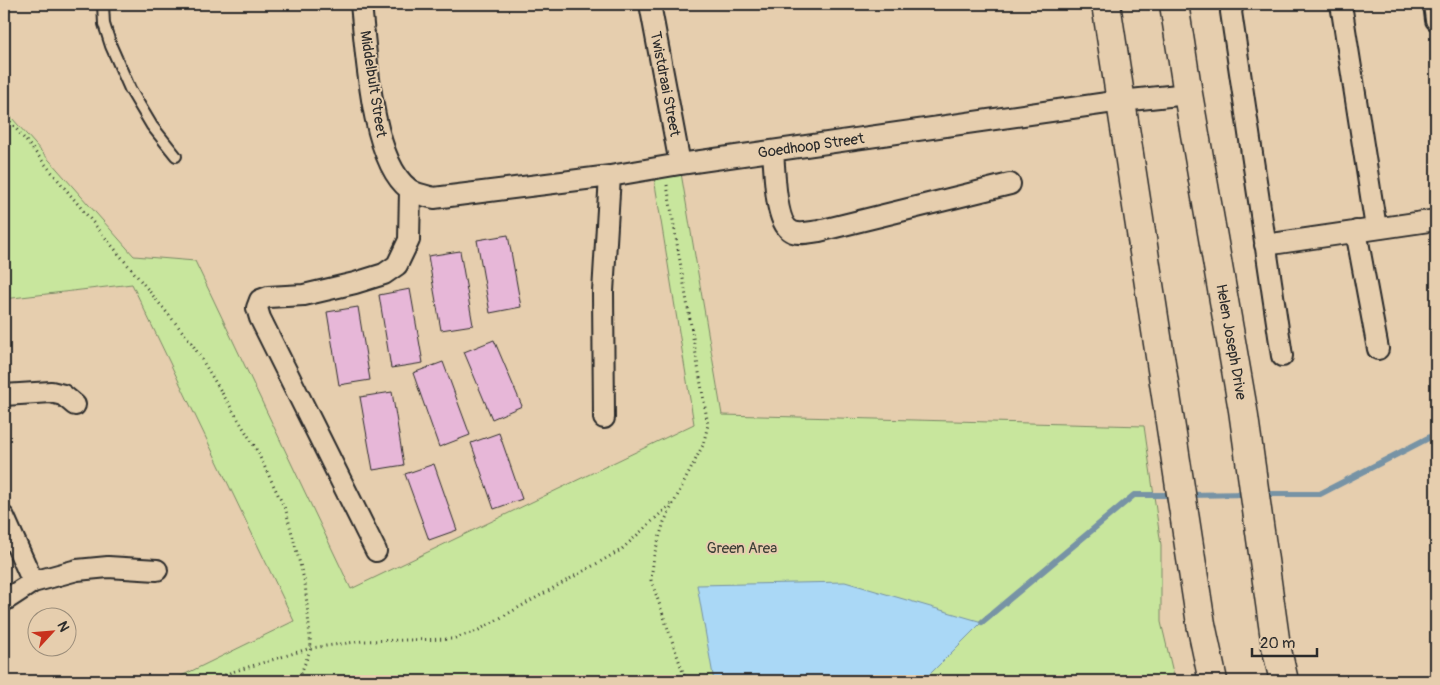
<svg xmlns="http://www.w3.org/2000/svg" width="1440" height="685" font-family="Pangolin,sans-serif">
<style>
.green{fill:#c8e69d;stroke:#7a8864}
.water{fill:#aad8f6;stroke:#7793a5}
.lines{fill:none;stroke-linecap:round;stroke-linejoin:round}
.stream{stroke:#7793a5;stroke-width:6}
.building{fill:#e7b7d8;stroke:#2b2b2b}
.lane-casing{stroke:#2b2b2b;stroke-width:14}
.street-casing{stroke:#2b2b2b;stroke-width:24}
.secondary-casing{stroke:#2b2b2b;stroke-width:31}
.path{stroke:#2b2b2b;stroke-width:3;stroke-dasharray:1 4;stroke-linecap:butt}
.lane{stroke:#e6ceae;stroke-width:10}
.street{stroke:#e6ceae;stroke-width:20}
.secondary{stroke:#e6ceae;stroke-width:28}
.labels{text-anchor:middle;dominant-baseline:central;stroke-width:4;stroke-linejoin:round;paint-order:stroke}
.street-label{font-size:15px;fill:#2b2b2b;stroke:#e6ceae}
.park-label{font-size:15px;fill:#3b3e36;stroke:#e6ceae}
</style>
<rect width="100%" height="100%" fill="#e6ceae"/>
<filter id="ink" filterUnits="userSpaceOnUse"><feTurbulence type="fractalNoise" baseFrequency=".02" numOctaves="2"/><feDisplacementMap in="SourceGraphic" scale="10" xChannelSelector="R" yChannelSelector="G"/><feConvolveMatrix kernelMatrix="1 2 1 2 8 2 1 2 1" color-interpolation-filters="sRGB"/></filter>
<g filter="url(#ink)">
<path class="green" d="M4,109L134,256L195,261L351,589L694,424L654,178L681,173L722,415L1144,426L1161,545V622L1175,681H171L294,621L132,284L4,299Z"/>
<path class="water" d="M845,582L982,622L923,681H714L697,585Z"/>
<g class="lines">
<path class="stream" d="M1262,494H1320L1436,434
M1187,495L1249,494
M982,622L1134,495H1174"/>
</g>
<path class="building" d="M508,235L521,307L490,313L477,240Z
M460,251L473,325L441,330L428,256Z
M410,289L423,363L391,368L379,295Z
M358,307L370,380L339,385L327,312Z
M494,340L522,406L492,419L464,352Z
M443,362L470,435L439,447L413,373Z
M392,392L404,465L373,470L360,397Z
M499,433L522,499L494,509L471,443Z
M434,464L457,530L429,540L405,474Z"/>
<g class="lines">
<defs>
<path id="lane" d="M103,4L104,24L111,46L130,89L152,126L176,156"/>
<path id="street" d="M361,4C366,50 371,161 409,189C415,194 427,196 434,198L610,176L680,164L1121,101L1188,94
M650,4L680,164
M1233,4L1231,12L1282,356
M1341,4L1376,228
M1434,4L1436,20
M773,152C775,169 774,225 793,232C801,235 811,232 819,231L1010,184
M1356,231L1378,349
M1265,245L1436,220
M4,395L51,392L63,395L75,405
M604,418L603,292L610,176
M4,517L33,582
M376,551L260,318L257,308L260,300L268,297L304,295L355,283L384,274L397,265L409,240L410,190
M4,601L33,582L77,570L108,567L157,570"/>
<path id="secondary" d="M1106,4L1201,624L1213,681
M1174,4L1188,94L1243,410L1276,646L1284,681"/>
</defs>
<use href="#lane" class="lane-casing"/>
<use href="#street" class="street-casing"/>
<use href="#secondary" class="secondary-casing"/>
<path class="path" d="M4,114L191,342L255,447L286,511L305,583L311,648L298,681
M667,185L708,425L703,445L664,522L654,555L651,580L686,681
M211,681L232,672L311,648L363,641L452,639L477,631L621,550L673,502"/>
<use href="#lane" class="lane"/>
<use href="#street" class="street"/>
<use href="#secondary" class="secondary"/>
</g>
</g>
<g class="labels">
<g class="street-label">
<text transform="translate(373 84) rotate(81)">Middelbult Street</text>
<text transform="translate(665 84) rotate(79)">Twistdraai Street</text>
<text transform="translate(811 146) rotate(-8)">Goedhoop Street</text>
<text transform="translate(1231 342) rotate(80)">Helen Joseph Drive</text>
</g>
<g class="park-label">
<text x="742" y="548">Green Area</text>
</g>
</g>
<rect width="1440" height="685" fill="none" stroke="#e6ceae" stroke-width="20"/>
<rect x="10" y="10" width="1420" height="665" fill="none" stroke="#2b2b2b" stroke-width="2" filter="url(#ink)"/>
<g transform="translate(52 632) rotate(64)"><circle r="24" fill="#e6ceae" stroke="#9b8d7a"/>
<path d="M0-4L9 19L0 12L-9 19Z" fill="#c8321e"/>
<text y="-8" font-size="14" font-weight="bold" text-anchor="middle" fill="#2b2b2b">N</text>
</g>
<path d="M1252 648v8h65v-8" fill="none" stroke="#2b2b2b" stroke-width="2.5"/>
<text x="1260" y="648" font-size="15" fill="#2b2b2b" stroke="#e6ceae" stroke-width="4" paint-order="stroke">20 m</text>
</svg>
